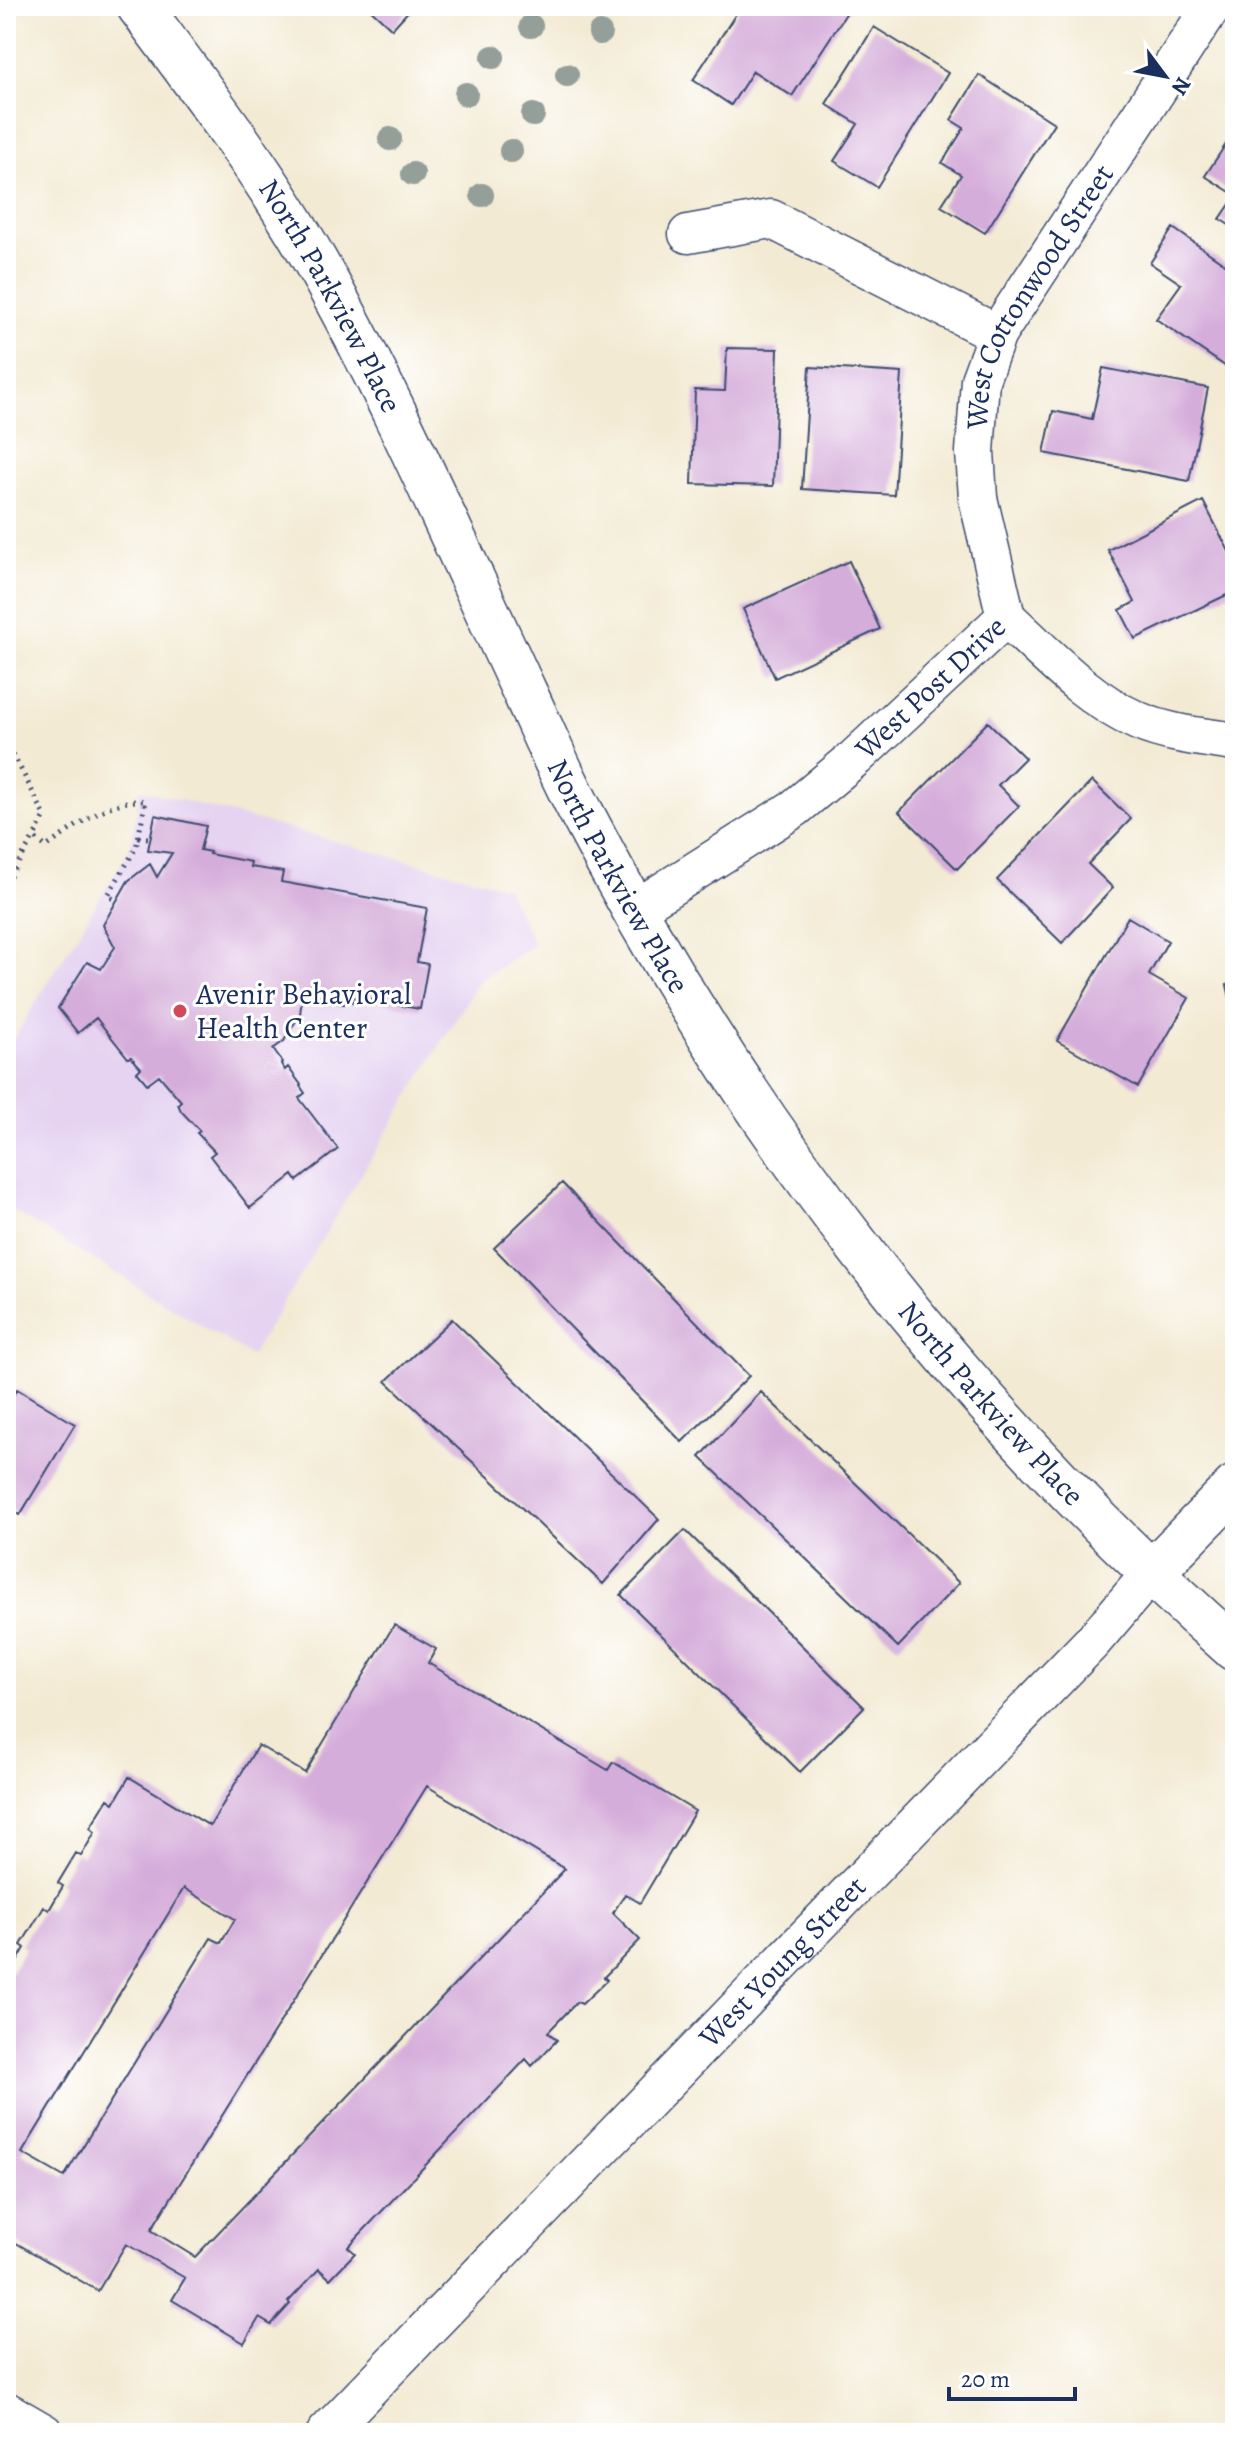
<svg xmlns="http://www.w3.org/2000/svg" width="1241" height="2439" font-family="Alegreya,serif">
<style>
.built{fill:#e5d3f1}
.building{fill:#d5adda;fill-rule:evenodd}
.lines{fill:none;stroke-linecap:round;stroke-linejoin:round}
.minor-casing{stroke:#3b4b70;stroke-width:41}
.tertiary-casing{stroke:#3b4b70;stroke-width:47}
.path{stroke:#3b4b70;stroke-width:5;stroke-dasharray:2 6;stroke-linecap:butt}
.minor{stroke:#fff;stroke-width:38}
.tertiary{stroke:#fff;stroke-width:44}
.tree{fill:#949f99}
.poi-dot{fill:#d1495b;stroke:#fff;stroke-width:3}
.labels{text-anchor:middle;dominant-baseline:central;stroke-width:6;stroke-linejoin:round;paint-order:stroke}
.street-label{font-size:30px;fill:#1b2f5e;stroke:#fff}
.poi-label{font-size:30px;fill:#1b2f5e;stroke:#fff;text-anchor:start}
</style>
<rect width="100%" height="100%" fill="#fff"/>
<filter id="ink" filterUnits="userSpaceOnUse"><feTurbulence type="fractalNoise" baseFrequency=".0125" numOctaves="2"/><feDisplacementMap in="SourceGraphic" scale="16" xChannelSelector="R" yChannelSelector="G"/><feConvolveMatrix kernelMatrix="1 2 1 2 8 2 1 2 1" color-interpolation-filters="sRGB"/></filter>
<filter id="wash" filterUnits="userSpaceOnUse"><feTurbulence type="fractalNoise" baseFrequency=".006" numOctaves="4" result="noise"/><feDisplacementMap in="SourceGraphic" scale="32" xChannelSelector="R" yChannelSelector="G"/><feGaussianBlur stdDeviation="1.8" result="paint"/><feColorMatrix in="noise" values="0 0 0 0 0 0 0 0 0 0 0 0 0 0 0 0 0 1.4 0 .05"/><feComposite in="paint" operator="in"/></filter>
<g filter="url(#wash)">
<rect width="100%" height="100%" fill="#f3ead3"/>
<path class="built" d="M140,789L506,887L534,944L479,981L251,1356L6,1206V1051L130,849Z"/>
<g id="blocks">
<path class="building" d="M367,6H413L392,29Z
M741,6H851L792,96L753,71L731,105L693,80Z
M874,27L948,73L877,187L834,161L858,124L826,104Z
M979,75L1054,123L985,233L941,206L961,175L942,163L964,128L951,120Z
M1230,138L1235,141V195L1205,176Z
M1235,197V229L1220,219Z
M1173,228L1235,271V351L1225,366L1156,319L1181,284L1150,263Z
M727,348L778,349L773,486L692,484L695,390L725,391Z
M810,367L902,373L894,495L802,489Z
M1103,368L1208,388L1189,481L1044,453L1053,411L1092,419Z
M1203,501L1235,563V591L1135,639L1120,610L1135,602L1108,550Z
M849,561L880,629L775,678L743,609Z
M988,722L1025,758L998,785L1019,806L957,869L899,812Z
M1092,781L1131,819L1088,864L1113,888L1062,943L997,880Z
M155,815L206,826L200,850L210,852L209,854L251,862L250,867L283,872L281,882L427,908L417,962L428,964L420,1009L353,997L352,1002L345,1000L344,1004L331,1002L332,998L318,995L317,1000L302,998L300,1014L284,1041L273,1049L282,1062L281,1064L285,1070L288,1067L301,1085L300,1086L305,1093L299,1098L338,1149L297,1181L293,1175L250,1208L210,1156L215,1152L197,1133L200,1131L181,1111L178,1104L181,1101L159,1075L147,1084L137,1072L141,1068L131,1057L128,1058L96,1018L78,1033L58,1008L87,962L101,969L115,947L103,925L128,881L150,864L157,877L172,853L148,850Z
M1128,917L1168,941L1149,975L1189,998L1138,1087L1057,1041Z
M1235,983V1016H1234L1227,985Z
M562,1183L749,1376L682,1442L494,1248Z
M452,1319L659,1519L603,1584L386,1381Z
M17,1389L75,1424L20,1515L6,1506V1406Z
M761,1392L959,1583L898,1647L700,1457Z
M685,1530L864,1707L800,1772L621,1595Z
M394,1625L436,1649L428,1663L608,1770L613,1762L695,1811L640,1903L625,1894L613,1913L640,1940L604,1977L607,1980L582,2004L577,2002L548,2032L557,2040L532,2066L526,2059L348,2247L355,2253L330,2279L319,2269L288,2302L290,2304L271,2325L259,2318L244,2343L172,2300L185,2278L126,2244L98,2291L6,2237V1970L11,1972L25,1948L21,1945L44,1907L49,1910L63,1886L58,1883L76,1853L81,1856L95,1832L90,1828L108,1799L114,1803L129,1777L210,1826L258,1745L305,1773ZM427,1786L565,1869L195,2257L151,2230ZM184,1888L235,1919L221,1943L211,1938L64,2177L22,2153Z"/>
</g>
</g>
<g filter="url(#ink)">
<use href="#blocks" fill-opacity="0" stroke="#3b4b70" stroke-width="2"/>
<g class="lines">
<defs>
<g id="minor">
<path d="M688,234L771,219L997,334"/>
<path id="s1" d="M1006,617L978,498L975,452L980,380L997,334L1212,6"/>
<path d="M1006,617C1046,654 1087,699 1138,721C1168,734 1203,737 1235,742"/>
<path id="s2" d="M634,910L795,808L855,758L1006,617"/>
<path d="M6,2411L44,2433"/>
<path id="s3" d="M326,2433L1093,1641L1151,1573"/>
</g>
<g id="tertiary">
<path id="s4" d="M139,6C199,87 265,173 315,261C394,400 457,548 525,693C543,732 560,772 580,810C743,1126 968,1415 1235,1649"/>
<path d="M1151,1573L1235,1487"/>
</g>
</defs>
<use href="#minor" class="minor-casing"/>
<use href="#tertiary" class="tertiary-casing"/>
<path class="path" d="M6,740L45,816L34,837L46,847C76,827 108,798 146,801L136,848L108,895L116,901
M138,837L149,838
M6,883L34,837"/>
<use href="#minor" class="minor"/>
<use href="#tertiary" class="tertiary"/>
</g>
<g class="tree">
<circle cx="531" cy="26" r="12"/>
<circle cx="600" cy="33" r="12"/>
<circle cx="493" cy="57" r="12"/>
<circle cx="567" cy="75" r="12"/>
<circle cx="466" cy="94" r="12"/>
<circle cx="533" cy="115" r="12"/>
<circle cx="390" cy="139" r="12"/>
<circle cx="511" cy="151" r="12"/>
<circle cx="413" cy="174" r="12"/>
<circle cx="482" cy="195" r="12"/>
</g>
</g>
<circle class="poi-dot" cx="180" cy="1011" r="8"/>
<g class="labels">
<g class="street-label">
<text stroke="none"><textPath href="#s4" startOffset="348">North Parkview Place</textPath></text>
<text stroke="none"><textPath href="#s1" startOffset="340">West Cottonwood Street</textPath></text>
<text stroke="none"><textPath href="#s2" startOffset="372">West Post Drive</textPath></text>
<text stroke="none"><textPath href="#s4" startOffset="996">North Parkview Place</textPath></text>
<text stroke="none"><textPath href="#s4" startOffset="1644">North Parkview Place</textPath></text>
<text stroke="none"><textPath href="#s3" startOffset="656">West Young Street</textPath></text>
</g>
<g class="poi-label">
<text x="196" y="994">Avenir Behavioral<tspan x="196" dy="34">Health Center</tspan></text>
</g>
</g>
<rect width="1241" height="2439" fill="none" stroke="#fff" stroke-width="32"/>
<g transform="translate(1165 76) rotate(122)" stroke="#ffffff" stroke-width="6" paint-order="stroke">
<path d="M0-6L14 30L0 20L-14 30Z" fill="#1b2f5e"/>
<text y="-12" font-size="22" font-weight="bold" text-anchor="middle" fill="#1b2f5e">N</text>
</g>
<path d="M949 2387v12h126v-12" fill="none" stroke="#1b2f5e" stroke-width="4"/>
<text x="961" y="2387" font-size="24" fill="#1b2f5e" stroke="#ffffff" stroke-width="6" paint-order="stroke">20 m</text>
</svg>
